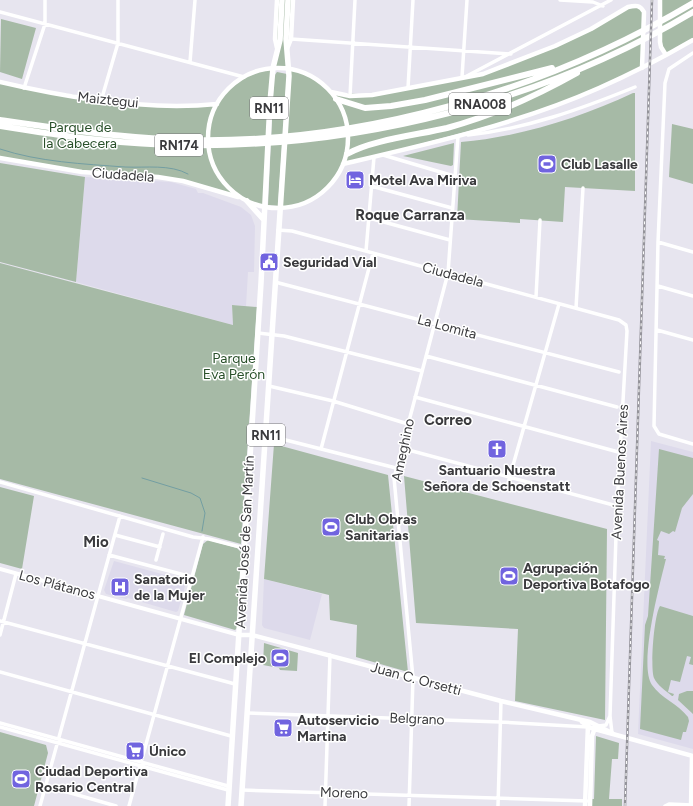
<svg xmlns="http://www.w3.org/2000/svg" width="693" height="806" font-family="Figtree,sans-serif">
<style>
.built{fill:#dddaeb}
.green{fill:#a6baa6}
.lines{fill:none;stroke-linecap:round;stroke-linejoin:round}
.stream{stroke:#739ea2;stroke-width:1}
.minor{stroke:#fff;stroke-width:3.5}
.tertiary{stroke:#fff;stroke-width:4}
.secondary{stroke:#fff;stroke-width:4.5}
.primary{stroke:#fff;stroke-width:5.5}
.motorway{stroke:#fff;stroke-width:6}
.rail-casing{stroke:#94939a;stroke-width:2.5}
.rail{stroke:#fff;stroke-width:1;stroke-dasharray:3;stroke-linecap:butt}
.labels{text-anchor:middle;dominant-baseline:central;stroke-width:3;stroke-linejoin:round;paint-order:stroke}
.shield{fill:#fff;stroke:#757577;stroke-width:1}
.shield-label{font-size:13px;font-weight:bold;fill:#3a3a3d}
.street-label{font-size:14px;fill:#3a3a3d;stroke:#fff}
.park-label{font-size:14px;fill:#29502a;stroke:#fff}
.poi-label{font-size:14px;font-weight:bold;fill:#3a3a3d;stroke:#fff;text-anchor:start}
.neighbourhood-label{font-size:15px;font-weight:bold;fill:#3a3a3d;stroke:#fff}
</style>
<rect width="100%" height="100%" fill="#e7e5ef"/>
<path class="built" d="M85,177L171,182L196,189L198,193H203L241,207L251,215L255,226L254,272H248L246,306L232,305L233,325L76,282Z
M651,441L693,452V749L638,734Z
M114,561L184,580L185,586L178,611L176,612L128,598L126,599L106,594L104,590Z
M264,579L322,594L310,640L264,628L262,625Z"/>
<path class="green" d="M277,0H293L287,50L289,69L311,76L331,92L372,95L483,74L555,46L635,5L644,12L642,68L597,89L511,120L344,164C331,191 309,205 280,208L289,69L273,68L265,207L183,181L82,172L0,158V82L32,89L141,104H217C230,83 249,72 273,68C278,46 276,23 277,0Z
M660,0H693V40L666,55L661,47Z
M1,19L36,28L22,79L0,72Z
M277,72L287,74L278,206L268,205L274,76Z
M633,93H635V191L565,187L563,222L520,219V223L457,219L461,142C519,137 580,118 633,93Z
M672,124L693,129V184L669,177Z
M454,143L453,165L451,166L403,156Z
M0,163L85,177L76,282L0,262Z
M0,263L233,325L232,305L257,307L241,544L0,479Z
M274,444L388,475L408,672L356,657L357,625L330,620L329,595L264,579Z
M659,449L693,458V494L682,508L675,532L673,531L669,534L661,531L657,540L659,541L658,555L665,556L664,559H666C660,583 638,665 652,685C661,698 678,704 688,717L689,721L686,732H683L681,740L640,729L645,625L648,616Z
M404,476L607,529L605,720L515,701L518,629L416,623Z
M0,487L34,496L22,569L0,563Z
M208,540L237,548L242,553L237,628L235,630L184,615L203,544Z
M660,606L693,616V665L689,664L691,657L687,656L680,682L671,680L668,692L674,694L673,696H672C666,691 657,685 654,678C650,668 654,615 660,606Z
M264,643L298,653L297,671L280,670L279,668L263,665Z
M687,691H693V714L678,700L679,694Z
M0,732L46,745L48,753L34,806H0Z
M596,736L619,743L618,759H612L609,799H622V806H591L592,799H594Z"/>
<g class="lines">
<path class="stream" d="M0,149C39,162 84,164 125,167C146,168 170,164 188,174
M142,478L191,493L200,498L205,513L202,531"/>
<path class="minor" d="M560,0L593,2L603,6
M0,12L244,77
M291,39L511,54
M693,53L669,69L665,83L658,242L654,426L659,434L693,444
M190,62L195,0
M462,77L467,0
M465,77L611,0
M24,88L45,24V0
M408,88L413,0
M350,96L355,0
M101,101L118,43V0
M468,135C526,129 581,109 635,87
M383,155L454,176
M371,186L452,208
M369,218L450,240
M278,230L292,231L619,320L626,325L627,331L617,506L610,716L612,733
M658,242L693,252
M366,251L374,157
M275,282L619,372
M658,286L693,296
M536,297L540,220
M576,308L583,188
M657,330L693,340
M258,333L284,336L422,371
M426,356L617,407
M269,386L333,401L408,424
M415,397L622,453
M266,435L396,468
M401,448L617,506
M321,449L373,253
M0,482L193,537L209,539L244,548
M506,490L559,304
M115,535L160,547
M109,555L192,577
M156,560L163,534
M0,621L235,684
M0,635L16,574
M0,672L231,736
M247,713L500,722L588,727
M0,723L228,786
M599,726L606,725L610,716
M0,727L228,790
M46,786L116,806
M242,790L587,801
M40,806L120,516
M129,806L203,537
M325,806L330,655
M409,806L413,678L394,478L448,273L458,136
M498,806L501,701
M665,806L669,804L692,805"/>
<path class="tertiary" d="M0,569L239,635"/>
<path class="secondary" d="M277,0L275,39L277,48
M660,0V42L661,47L666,55
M287,49L291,39L293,0
M208 138a70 70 0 1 1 140 0a70 70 0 1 1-140 0Z
M0,82C68,98 147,111 217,104
M331,92L350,96L372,95L483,74L555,46L591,29L628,7C636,5 640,5 644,12L642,68
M0,158L82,172L158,177L183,181L238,197
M343,164C429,144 518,124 599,88C631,74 662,58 693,40
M239,635H252L501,701L590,722L612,733
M582,722L591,728L693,756
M585,806L588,724
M590,806L592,736L595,728
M691,806L692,756"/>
<path class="primary" d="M247,201L264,220
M228,806L261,283L270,102L273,68L280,40L282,0
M241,806L289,76L286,39L288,0"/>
<path class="motorway" d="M336,99L365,108L391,106L425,100L552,68
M0,120C61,129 121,138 183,140C358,145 543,92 693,3
M0,126C62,136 124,145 186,145C360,148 544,101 693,12
M347,154C371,140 417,135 447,128C492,116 536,96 577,73"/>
<defs>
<path id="rail" d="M625,806L652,0"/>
</defs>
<use href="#rail" class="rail-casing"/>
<use href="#rail" class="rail"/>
</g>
<defs>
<symbol id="stadium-square" viewBox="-11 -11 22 22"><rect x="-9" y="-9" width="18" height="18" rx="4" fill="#7164df" stroke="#fff"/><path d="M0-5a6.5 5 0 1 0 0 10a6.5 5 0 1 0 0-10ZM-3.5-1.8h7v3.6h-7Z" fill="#fff"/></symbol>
<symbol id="hotel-square" viewBox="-11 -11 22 22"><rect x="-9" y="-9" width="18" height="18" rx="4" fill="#7164df" stroke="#fff"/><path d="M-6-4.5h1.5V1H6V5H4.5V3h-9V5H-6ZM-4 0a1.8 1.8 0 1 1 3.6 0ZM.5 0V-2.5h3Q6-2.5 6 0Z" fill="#fff"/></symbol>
<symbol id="civic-square" viewBox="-11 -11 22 22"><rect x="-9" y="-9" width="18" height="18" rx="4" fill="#7164df" stroke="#fff"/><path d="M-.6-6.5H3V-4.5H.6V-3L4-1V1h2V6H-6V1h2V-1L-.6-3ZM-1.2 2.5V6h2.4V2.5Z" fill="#fff"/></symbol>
<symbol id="church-square" viewBox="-11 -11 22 22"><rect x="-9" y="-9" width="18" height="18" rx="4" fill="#7164df" stroke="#fff"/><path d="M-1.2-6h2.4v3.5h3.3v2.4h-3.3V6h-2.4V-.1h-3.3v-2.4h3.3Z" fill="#fff"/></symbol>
<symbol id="hospital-square" viewBox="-11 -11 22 22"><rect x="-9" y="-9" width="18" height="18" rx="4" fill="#7164df" stroke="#fff"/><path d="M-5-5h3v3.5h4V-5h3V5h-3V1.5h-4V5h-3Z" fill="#fff"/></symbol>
<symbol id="supermarket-square" viewBox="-11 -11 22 22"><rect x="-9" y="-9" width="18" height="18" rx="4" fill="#7164df" stroke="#fff"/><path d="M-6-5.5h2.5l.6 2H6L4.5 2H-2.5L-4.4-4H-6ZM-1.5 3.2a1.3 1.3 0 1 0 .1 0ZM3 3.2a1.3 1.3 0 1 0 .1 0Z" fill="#fff"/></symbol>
</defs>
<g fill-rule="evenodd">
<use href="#stadium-square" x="536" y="153" width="22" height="22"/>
<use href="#hotel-square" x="344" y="169" width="22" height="22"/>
<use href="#civic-square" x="258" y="251" width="22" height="22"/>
<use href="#church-square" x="486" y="438" width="22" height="22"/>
<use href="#stadium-square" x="320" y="516" width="22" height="22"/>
<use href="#stadium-square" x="498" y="565" width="22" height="22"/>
<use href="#hospital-square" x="109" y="576" width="22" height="22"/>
<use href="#stadium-square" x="269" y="647" width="22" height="22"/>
<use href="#supermarket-square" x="272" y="717" width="22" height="22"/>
<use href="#supermarket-square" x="124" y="740" width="22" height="22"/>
<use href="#stadium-square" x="10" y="768" width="22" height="22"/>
</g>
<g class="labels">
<g class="shield">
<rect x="449" y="93" width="62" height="22" rx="3"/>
<rect x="250" y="97" width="38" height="22" rx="3"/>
<rect x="155" y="134" width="48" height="22" rx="3"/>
<rect x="247" y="424" width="38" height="22" rx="3"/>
</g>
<g class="shield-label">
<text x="480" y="104">RNA008</text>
<text x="269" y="108">RN11</text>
<text x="179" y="145">RN174</text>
<text x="266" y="435">RN11</text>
</g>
<g class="street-label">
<text transform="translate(108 100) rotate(6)">Maiztegui</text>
<text transform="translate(123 175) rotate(4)">Ciudadela</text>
<text transform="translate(453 275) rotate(15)">Ciudadela</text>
<text transform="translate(447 327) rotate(15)">La Lomita</text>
<text transform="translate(403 450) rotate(-78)">Ameghino</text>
<text transform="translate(620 472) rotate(-87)">Avenida Buenos Aires</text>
<text transform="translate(245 542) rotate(-87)">Avenida José de San Martín</text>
<text transform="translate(57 585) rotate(15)">Los Plátanos</text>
<text transform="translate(416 679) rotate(15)">Juan C. Orsetti</text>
<text transform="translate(417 719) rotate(2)">Belgrano</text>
<text transform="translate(344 793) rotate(2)">Moreno</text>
</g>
<g class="park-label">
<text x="80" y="127">Parque de<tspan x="80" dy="16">la Cabecera</tspan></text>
<text x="234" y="358">Parque<tspan x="234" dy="16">Eva Perón</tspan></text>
</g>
<g class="poi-label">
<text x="561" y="164">Club Lasalle</text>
<text x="369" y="180">Motel Ava Miriva</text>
<text x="283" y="262">Seguridad Vial</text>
<text x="497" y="470" text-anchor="middle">Santuario Nuestra<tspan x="497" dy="16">Señora de Schoenstatt</tspan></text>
<text x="345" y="519">Club Obras<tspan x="345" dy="16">Sanitarias</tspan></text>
<text x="523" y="568">Agrupación<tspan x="523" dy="16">Deportiva Botafogo</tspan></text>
<text x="134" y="579">Sanatorio<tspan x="134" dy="16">de la Mujer</tspan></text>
<text x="266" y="658" text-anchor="end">El Complejo</text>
<text x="297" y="720">Autoservicio<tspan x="297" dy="16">Martina</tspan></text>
<text x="149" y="751">Único</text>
<text x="35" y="771">Ciudad Deportiva<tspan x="35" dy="16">Rosario Central</tspan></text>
</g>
<g class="neighbourhood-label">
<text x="410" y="215">Roque Carranza</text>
<text x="448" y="420">Correo</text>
<text x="96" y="542">Mio</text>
</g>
</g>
</svg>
